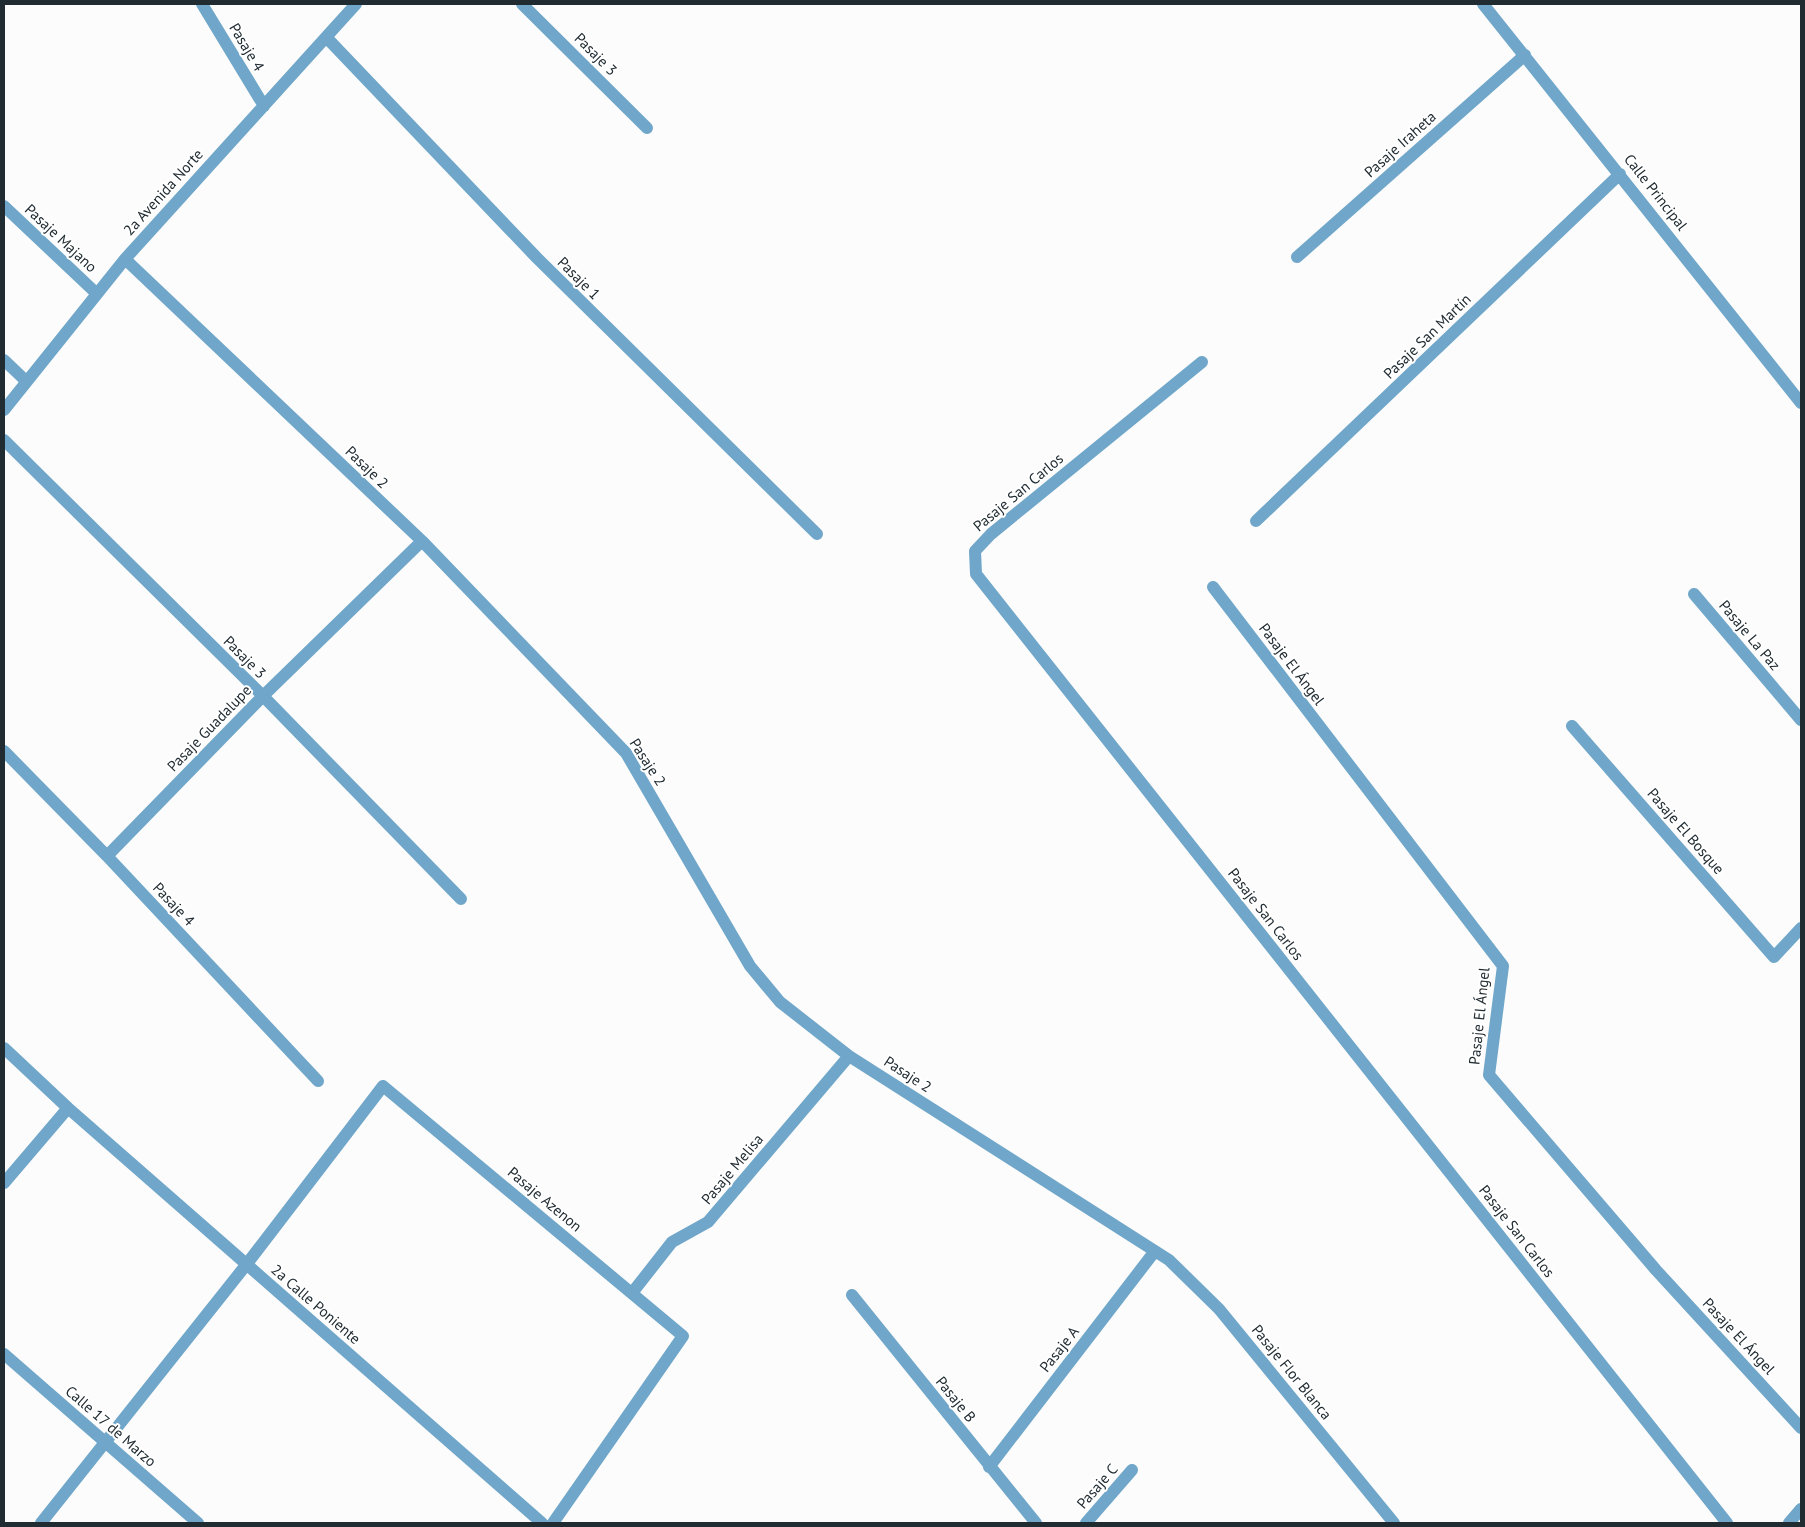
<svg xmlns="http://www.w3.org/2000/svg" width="1805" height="1527" font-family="'PT Sans',sans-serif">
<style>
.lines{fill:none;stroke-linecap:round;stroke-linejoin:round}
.minor{stroke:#6fa6c9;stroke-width:12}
.labels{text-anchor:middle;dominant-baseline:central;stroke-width:4;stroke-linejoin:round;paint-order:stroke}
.street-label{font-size:15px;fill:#212c32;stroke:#fff}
</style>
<rect width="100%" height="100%" fill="#fbfcfb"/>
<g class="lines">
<path class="minor" d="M202,4L264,106
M522,4L647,128
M1483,4L1801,403
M326,37L537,258L817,534
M4,206L96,293
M1297,257L1525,55
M125,259L422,541L626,753L750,966L780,1002L849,1056L1169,1260L1219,1309L1394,1523
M4,360L26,381
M1202,362L991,534L975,551L976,574L1727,1523
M4,410L125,259L356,4
M4,440L263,696L461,899
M1256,521L1620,174
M1213,587L1503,966L1489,1075L1656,1270L1801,1428
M1694,594L1801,720
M1572,726L1774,957L1801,928
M4,751L107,856L318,1081
M107,856L263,696L422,541
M4,1048L68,1108L542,1523
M4,1183L68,1108
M632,1293L672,1242L708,1222L849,1056
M852,1295L1036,1523
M4,1354L198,1523
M989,1467L1155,1251
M41,1523L246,1265L383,1086L683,1336L553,1523
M1086,1523L1132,1470
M1789,1523L1801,1509"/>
</g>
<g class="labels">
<g class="street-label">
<text transform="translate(247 47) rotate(59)">Pasaje 4</text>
<text transform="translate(596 54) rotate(45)">Pasaje 3</text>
<text transform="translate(1400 144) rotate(-42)">Pasaje Iraheta</text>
<text transform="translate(163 192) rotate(-48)">2a Avenida Norte</text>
<text transform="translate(1656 192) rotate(52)">Calle Principal</text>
<text transform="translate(61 238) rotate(43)">Pasaje Majano</text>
<text transform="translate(579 278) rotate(45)">Pasaje 1</text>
<text transform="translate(1427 336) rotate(-44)">Pasaje San Martín</text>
<text transform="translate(367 467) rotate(44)">Pasaje 2</text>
<text transform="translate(1018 492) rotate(-40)">Pasaje San Carlos</text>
<text transform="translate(1750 635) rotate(50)">Pasaje La Paz</text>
<text transform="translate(245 657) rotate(45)">Pasaje 3</text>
<text transform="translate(1292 664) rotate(53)">Pasaje El Ángel</text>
<text transform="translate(209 728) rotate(-46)">Pasaje Guadalupe</text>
<text transform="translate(648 762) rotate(57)">Pasaje 2</text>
<text transform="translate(1686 831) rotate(49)">Pasaje El Bosque</text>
<text transform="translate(174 904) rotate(47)">Pasaje 4</text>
<text transform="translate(1266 914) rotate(52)">Pasaje San Carlos</text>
<text transform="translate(1479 1016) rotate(-84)">Pasaje El Ángel</text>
<text transform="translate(908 1074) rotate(33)">Pasaje 2</text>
<text transform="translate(732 1169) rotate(-50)">Pasaje Melisa</text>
<text transform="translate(545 1199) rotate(40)">Pasaje Azenon</text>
<text transform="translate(1517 1231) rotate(52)">Pasaje San Carlos</text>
<text transform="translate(316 1304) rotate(41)">2a Calle Poniente</text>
<text transform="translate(1739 1336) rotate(47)">Pasaje El Ángel</text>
<text transform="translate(1059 1349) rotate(-52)">Pasaje A</text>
<text transform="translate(1292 1372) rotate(51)">Pasaje Flor Blanca</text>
<text transform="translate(956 1399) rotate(51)">Pasaje B</text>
<text transform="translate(111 1426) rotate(41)">Calle 17 de Marzo</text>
<text transform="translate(1097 1486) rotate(-49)">Pasaje C</text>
</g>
</g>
<rect width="1805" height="1527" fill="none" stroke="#212c32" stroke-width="10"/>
</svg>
